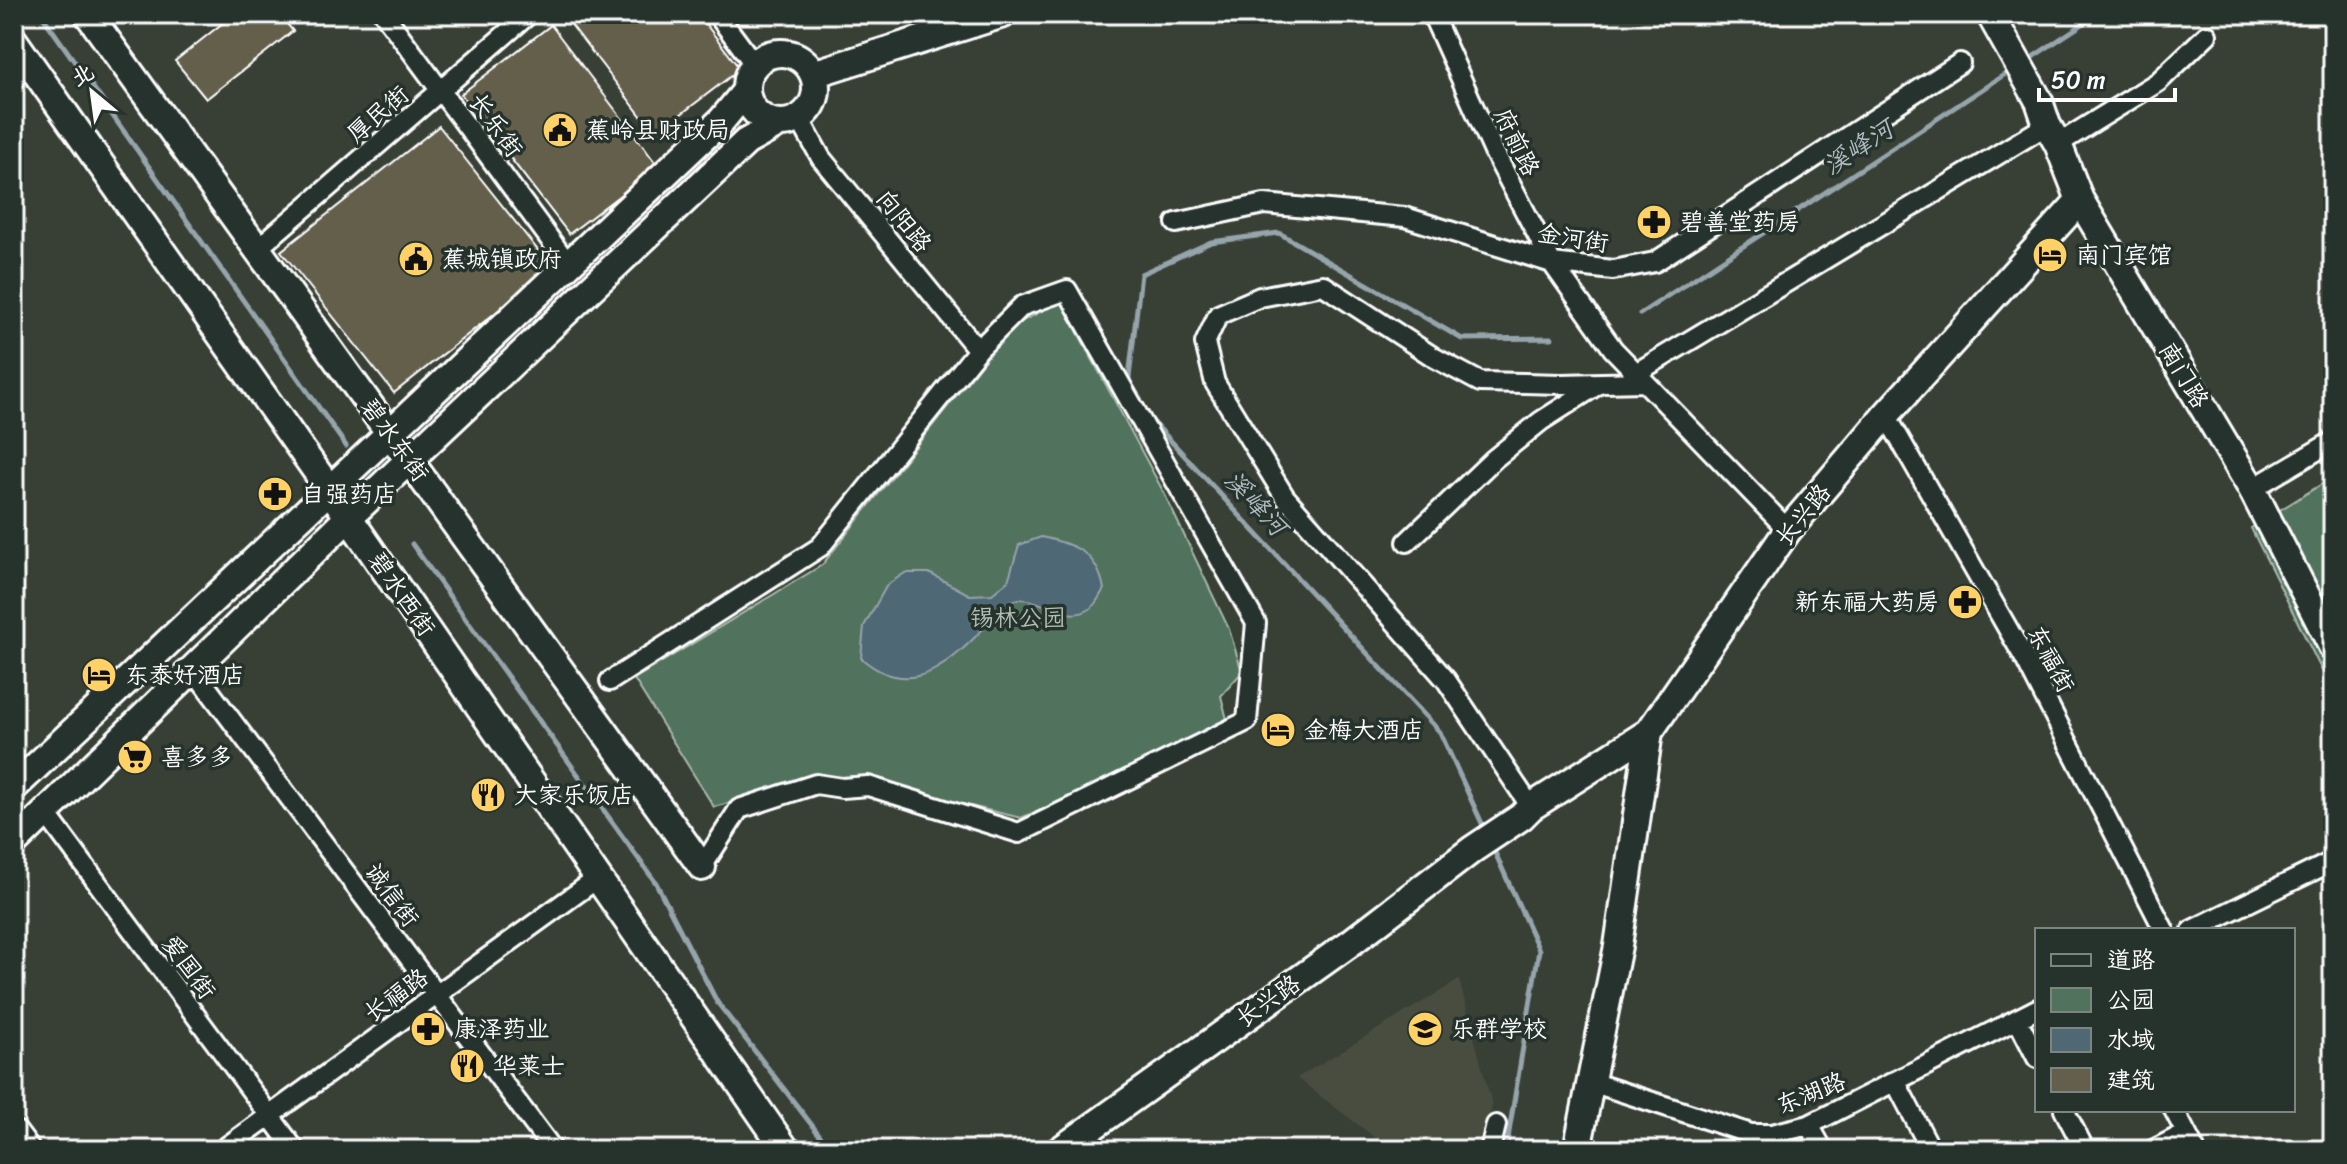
<svg xmlns="http://www.w3.org/2000/svg" width="2347" height="1164" font-family="Sriracha,'LXGW WenKai TC',sans-serif">
	<style>
		.built { fill: #494d41 }
		.green { fill: #51725d; stroke: #a8b8ae; stroke-width: 2 }
		.water { fill: #506874; stroke: #96a4ac; stroke-width: 2 }
		.lines { fill: none; stroke-linecap: round; stroke-linejoin: round }
		.stream { stroke: #96a4ac; stroke-width: 5 }
		.building { fill: #635f4c; stroke: #fff; stroke-width: 2 }
		.street-casing { stroke: #fff; stroke-width: 24 }
		.secondary-casing { stroke: #fff; stroke-width: 32 }
		.street { stroke: #26332d; stroke-width: 18 }
		.secondary { stroke: #26332d; stroke-width: 26 }
		.labels { text-anchor: middle; dominant-baseline: central; stroke-width: 7; stroke-linejoin: round; paint-order: stroke }
		.street-label { font-size: 24px; fill: #fff; stroke: #26332d }
		.poi-label { font-size: 24px; fill: #fff; stroke: #26332d; text-anchor: start }
		.park-label { font-size: 24px; fill: #b1c0b6; stroke: #26332d }
		.water-label { font-size: 26px; font-style: italic; fill: #b0bbc0; stroke: #26332d }
	</style>
	<rect width="100%" height="100%" fill="#384036"/>
	<filter id="ink" filterUnits="userSpaceOnUse"><feTurbulence type="fractalNoise" baseFrequency=".0125" numOctaves="2"/><feDisplacementMap in="SourceGraphic" scale="16" xChannelSelector="R" yChannelSelector="G"/><feConvolveMatrix kernelMatrix="1 2 1 2 8 2 1 2 1" color-interpolation-filters="sRGB"/></filter>
	<g filter="url(#ink)">
		<path class="built" d="M 1459,980 L 1492,1105 L 1483,1150 L 1382,1150 L 1386,1146 L 1297,1078 Z"/>
		<path class="green" d="M 1061,301 L 1164,493 L 1229,629 L 1242,672 L 1221,696 L 1229,727 L 1021,818 L 854,778 L 805,782 L 714,807 L 634,679 L 822,565 L 1011,327 Z
			M 2333,477 L 2333,693 L 2251,528 Z"/>
		<path class="water" d="M 1041,537 C 1075,544 1097,552 1104,589 C 1100,595 1096,605 1090,609 C 1061,627 1034,587 1007,603 C 1001,607 995,616 990,622 C 952,661 913,703 861,658 L 864,626 L 887,585 L 905,573 L 929,573 L 970,595 L 992,594 L 1008,581 L 1019,545 Z"/>
		<g class="lines">
			<path class="stream" d="M 41,14 L 346,446
				M 2025,62 L 2098,14
				M 1640,314 L 2013,69
				M 1128,386 L 1141,274 L 1211,242 L 1279,233 L 1462,339 L 1552,338
				M 1145,413 L 1440,732 L 1485,830
				M 412,544 L 656,883 L 717,1002 L 831,1150
				M 1492,846 L 1539,950 L 1506,1150"/>
		</g>
		<path class="building" d="M 234,14 L 279,14 L 293,31 L 206,99 L 175,61 Z
			M 563,14 L 698,14 L 740,69 L 655,134 Z
			M 551,25 L 658,166 L 569,234 L 461,94 Z
			M 439,126 L 552,268 L 394,393 L 281,251 Z"/>
		<g class="lines">
			<defs>
				<path id="street" d="M 384,14 L 569,265
					M 717,14 L 754,64
					M 1432,14 L 1494,152 L 1552,263 L 1613,349 L 1788,530
					M 799,118 L 821,158 L 978,350
					M 2058,144 L 2158,82 L 2207,35
					M 1176,223 L 1264,204 L 1405,217 L 1552,263 L 1613,270 L 1655,262 L 1960,63
					M 257,249 L 529,14
					M 1636,373 L 2047,125
					M 1886,415 L 2024,657 L 2164,930
					M 2252,489 L 2333,441
					M 1407,542 L 1494,459 L 1541,421 L 1599,384
					M 193,669 L 553,1150
					M 610,681 L 820,547 L 978,350 L 1022,306 L 1067,290 L 1256,623 L 1247,721 L 1019,833 L 868,786 L 842,788 L 816,784 L 739,809 L 702,867
					M 1531,807 L 1446,680 L 1285,497 L 1215,383 L 1205,343 L 1218,315 L 1260,297 L 1323,285 L 1435,358 L 1480,382 L 1561,384 L 1644,382
					M 45,812 L 295,1150
					M 2192,930 L 2333,861
					M 2017,1019 L 2037,1058
					M 1895,1081 L 1931,1150
					M 1591,1082 L 1751,1134 L 1772,1134 L 1809,1125 L 2037,1009
					M 2064,1110 L 2085,1150
					M 2174,1110 L 2195,1150
					M 1809,1125 L 1823,1150
					M 222,1150 L 598,878
					M 1490,1150 L 1496,1125
					M 2153,1150 L 2186,1133"/>
				<path id="secondary" d="M 88,14 L 702,867
					M 1990,14 L 2039,101 L 2047,125 L 2058,144 L 2080,200 L 2252,489 L 2333,648
					M 14,41 L 329,489 L 786,1150
					M746 88a35 35 0 1 1 70 0a35 35 0 1 1-70 0Z
					M 813,74 L 1003,14
					M 14,787 L 722,120 L 745,92
					M 14,843 L 349,517 L 746,142 L 780,123
					M 14,1134 L 26,1150
					M 1060,1150 L 1353,941 L 1473,849 L 1521,817 L 1531,807 L 1649,732 L 1788,530 L 1886,415 L 2080,200
					M 1577,1150 L 1618,946 L 1649,732"/>
			</defs>
			<use href="#street" class="street-casing"/>
			<use href="#secondary" class="secondary-casing"/>
			<use href="#street" class="street"/>
			<use href="#secondary" class="secondary"/>
		</g>
	</g>
	<defs>
		<symbol id="civic-disc" viewBox="-11 -11 22 22"><circle r="9.5" fill="#ffd166" stroke="#26332d"/><path d="M-.6-6.5H3V-4.5H.6V-3L4-1V1h2V6H-6V1h2V-1L-.6-3ZM-1.2 2.5V6h2.4V2.5Z" fill="#111"/></symbol>
		<symbol id="pharmacy-disc" viewBox="-11 -11 22 22"><circle r="9.5" fill="#ffd166" stroke="#26332d"/><path d="M-2-6h4v4h4v4h-4v4h-4v-4h-4v-4h4Z" fill="#111"/></symbol>
		<symbol id="hotel-disc" viewBox="-11 -11 22 22"><circle r="9.5" fill="#ffd166" stroke="#26332d"/><path d="M-6-4.5h1.5V1H6V5H4.5V3h-9V5H-6ZM-4 0a1.8 1.8 0 1 1 3.6 0ZM.5 0V-2.5h3Q6-2.5 6 0Z" fill="#111"/></symbol>
		<symbol id="supermarket-disc" viewBox="-11 -11 22 22"><circle r="9.5" fill="#ffd166" stroke="#26332d"/><path d="M-6-5.5h2.5l.6 2H6L4.5 2H-2.5L-4.4-4H-6ZM-1.5 3.2a1.3 1.3 0 1 0 .1 0ZM3 3.2a1.3 1.3 0 1 0 .1 0Z" fill="#111"/></symbol>
		<symbol id="restaurant-disc" viewBox="-11 -11 22 22"><circle r="9.5" fill="#ffd166" stroke="#26332d"/><path d="M-5-6h1v4h1v-4h1v4h1v-4h1v5L-1.5 .5V6h-2V.5L-5-1ZM5-6V6H3V1.5H1.5Q1.5-4 5-6Z" fill="#111"/></symbol>
		<symbol id="school-disc" viewBox="-11 -11 22 22"><circle r="9.5" fill="#ffd166" stroke="#26332d"/><path d="M0-5L7-2L0 1L-7-2ZM-4 1L0 2.5L4 1V4Q0 6-4 4Z" fill="#111"/></symbol>
	</defs>
	<g fill-rule="evenodd">
		<use href="#civic-disc" x="540" y="110" width="40" height="40"/>
		<use href="#pharmacy-disc" x="1634" y="202" width="40" height="40"/>
		<use href="#hotel-disc" x="2030" y="235" width="40" height="40"/>
		<use href="#civic-disc" x="396" y="239" width="40" height="40"/>
		<use href="#pharmacy-disc" x="255" y="474" width="40" height="40"/>
		<use href="#pharmacy-disc" x="1945" y="582" width="40" height="40"/>
		<use href="#hotel-disc" x="79" y="655" width="40" height="40"/>
		<use href="#hotel-disc" x="1258" y="710" width="40" height="40"/>
		<use href="#supermarket-disc" x="115" y="737" width="40" height="40"/>
		<use href="#restaurant-disc" x="468" y="775" width="40" height="40"/>
		<use href="#pharmacy-disc" x="408" y="1009" width="40" height="40"/>
		<use href="#school-disc" x="1405" y="1009" width="40" height="40"/>
		<use href="#restaurant-disc" x="447" y="1046" width="40" height="40"/>
	</g>
	<g class="labels">
		<g class="street-label">
			<text transform="translate(378 114) rotate(-41)">厚民街</text>
			<text transform="translate(496 125) rotate(54)">长乐街</text>
			<text transform="translate(1517 142) rotate(64)">府前路</text>
			<text transform="translate(904 221) rotate(51)">向阳路</text>
			<text transform="translate(1573 238) rotate(9)">金河街</text>
			<text transform="translate(2184 375) rotate(59)">南门路</text>
			<text transform="translate(395 440) rotate(54)">碧水东街</text>
			<text transform="translate(1803 515) rotate(-51)">长兴路</text>
			<text transform="translate(402 594) rotate(55)">碧水西街</text>
			<text transform="translate(2051 659) rotate(62)">东福街</text>
			<text transform="translate(392 895) rotate(53)">诚信街</text>
			<text transform="translate(189 967) rotate(54)">爱国街</text>
			<text transform="translate(396 995) rotate(-36)">长福路</text>
			<text transform="translate(1268 1001) rotate(-35)">长兴路</text>
			<text transform="translate(1811 1093) rotate(-22)">东湖路</text>
		</g>
		<g class="poi-label">
			<text x="586" y="130">蕉岭县财政局</text>
			<text x="1680" y="222">碧善堂药房</text>
			<text x="2076" y="255">南门宾馆</text>
			<text x="442" y="259">蕉城镇政府</text>
			<text x="301" y="494">自强药店</text>
			<text x="1939" y="602" text-anchor="end">新东福大药房</text>
			<text x="125" y="675">东泰好酒店</text>
			<text x="1304" y="730">金梅大酒店</text>
			<text x="161" y="757">喜多多</text>
			<text x="514" y="795">大家乐饭店</text>
			<text x="454" y="1029">康泽药业</text>
			<text x="1451" y="1029">乐群学校</text>
			<text x="493" y="1066">华莱士</text>
		</g>
		<g class="park-label">
			<text x="1018" y="618">锡林公园</text>
		</g>
		<g class="water-label">
			<text transform="translate(1858 147) rotate(-33)">溪峰河</text>
			<text transform="translate(1256 503) rotate(47)">溪峰河</text>
		</g>
	</g>
	<rect width="2347" height="1164" fill="none" stroke="#26332d" stroke-width="48"/>
	<rect x="24" y="24" width="2299" height="1116" fill="none" stroke="#fff" stroke-width="3" filter="url(#ink)"/>
	<rect x="2035" y="928" width="260" height="184" fill="#26332d" stroke="#7d8581" stroke-width="2"/>
	<rect x="2051" y="954" width="40" height="12" fill="#26332d" stroke="#7d8581" stroke-width="2"/>
	<text x="2107" y="968" font-size="24" fill="#ffffff">道路</text>
	<rect x="2051" y="988" width="40" height="24" fill="#51725d" stroke="#7d8581" stroke-width="2"/>
	<text x="2107" y="1008" font-size="24" fill="#ffffff">公园</text>
	<rect x="2051" y="1028" width="40" height="24" fill="#506874" stroke="#7d8581" stroke-width="2"/>
	<text x="2107" y="1048" font-size="24" fill="#ffffff">水域</text>
	<rect x="2051" y="1068" width="40" height="24" fill="#635f4c" stroke="#7d8581" stroke-width="2"/>
	<text x="2107" y="1088" font-size="24" fill="#ffffff">建筑</text>
	<g transform="translate(92 92) rotate(331)" stroke="#26332d" stroke-width="6" paint-order="stroke">
	<path d="M0-6L14 30L0 20L-14 30Z" fill="#ffffff"/>
	<text y="-12" font-size="22" font-weight="bold" text-anchor="middle" fill="#ffffff">北</text>
	</g>
	<path d="M2039 88v12h136v-12" fill="none" stroke="#ffffff" stroke-width="4"/>
	<text x="2051" y="88" font-size="24" fill="#ffffff" stroke="#26332d" stroke-width="6" paint-order="stroke">50 m</text>
</svg>
